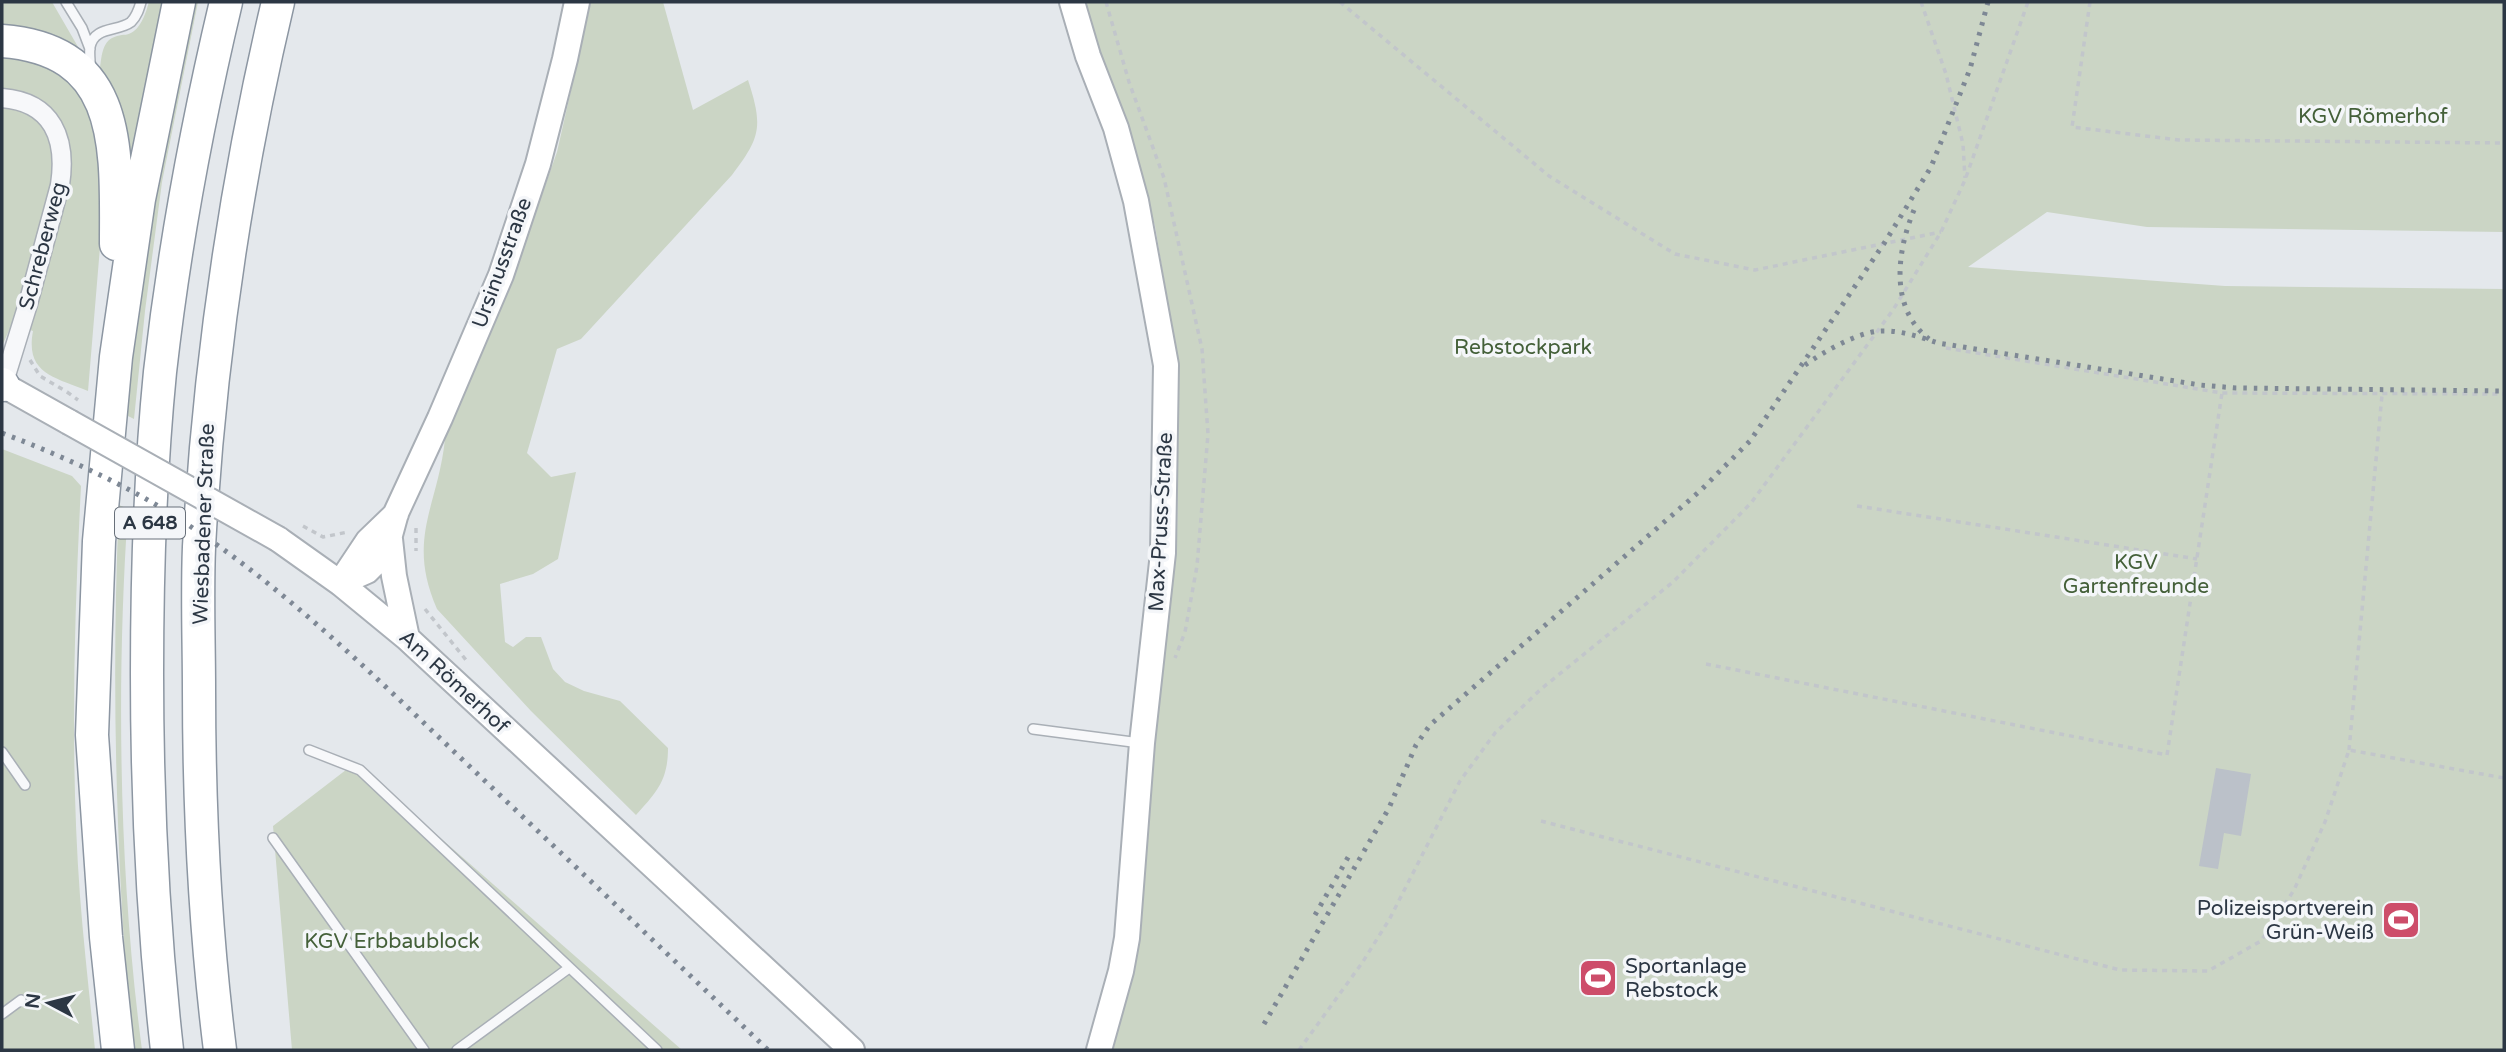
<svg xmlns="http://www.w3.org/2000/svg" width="2506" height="1052" font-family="'Varela Round',sans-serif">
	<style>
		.green { fill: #cbd5c5 }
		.building { fill: #bbc1c9 }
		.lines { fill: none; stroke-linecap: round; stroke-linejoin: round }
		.service-casing { stroke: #a9afb6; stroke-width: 12 }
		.minor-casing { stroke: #a9afb6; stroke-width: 21 }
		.secondary-casing { stroke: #a9afb6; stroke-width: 28 }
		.motorway-casing { stroke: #8c96a2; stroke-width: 35 }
		.path { stroke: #c2c6cb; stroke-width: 3.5; stroke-dasharray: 5 5; stroke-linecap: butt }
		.service { stroke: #f7f8fa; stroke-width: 9 }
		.minor { stroke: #f7f8fa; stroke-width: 18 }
		.secondary { stroke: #fff; stroke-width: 24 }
		.motorway { stroke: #fff; stroke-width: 32 }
		.rail { stroke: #7e8895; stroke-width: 5; stroke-dasharray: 3.5 7; stroke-linecap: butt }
		.secondary-bridge-casing { stroke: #a9afb6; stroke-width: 28; stroke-linecap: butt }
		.path-bridge { stroke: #c2c6cb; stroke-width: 3.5; stroke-dasharray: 5 5; stroke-linecap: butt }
		.secondary-bridge { stroke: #fff; stroke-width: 24 }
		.labels { text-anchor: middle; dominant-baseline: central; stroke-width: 7; stroke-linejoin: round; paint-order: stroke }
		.shield { fill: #f4f6f9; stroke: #68707a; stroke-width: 2 }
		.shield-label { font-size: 19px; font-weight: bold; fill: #2c3744 }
		.park-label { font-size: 21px; fill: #446039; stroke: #f4f6f9 }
		.street-label { font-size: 21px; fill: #2c3744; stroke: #f4f6f9 }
		.poi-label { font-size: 21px; fill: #2c3744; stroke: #f4f6f9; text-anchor: end }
	</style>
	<rect width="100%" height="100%" fill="#e4e8ec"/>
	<path class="green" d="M 2,2 L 52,2 L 81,52 L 2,32 Z
		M 149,2 L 163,2 L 143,94 L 128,187 L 100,68 C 102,55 102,40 117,36 C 124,34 128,36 134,31 C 142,25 146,12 149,2 Z
		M 191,2 L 198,2 L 162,182 L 145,311 L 134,419 L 126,415 L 141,271 Z
		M 591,2 L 663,2 L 693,110 L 748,80 C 763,126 761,137 732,175 L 581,339 L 557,349 L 527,453 L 551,477 L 576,472 L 558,559 L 533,574 L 500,584 L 505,642 L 513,647 L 526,637 L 541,637 L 553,669 L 565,682 L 584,691 L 620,701 L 668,748 C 668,780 657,792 636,815 L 531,711 L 437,609 C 406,538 438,507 445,439 L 517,265 L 557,152 Z
		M 1083,2 L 2504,2 L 2504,232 L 2147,227 L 2047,212 L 1968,267 L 2225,286 L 2504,289 L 2504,1050 L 1108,1050 L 1144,799 L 1177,537 L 1179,369 L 1155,226 Z
		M 2,52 L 45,59 L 92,105 L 104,199 L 88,391 C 55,377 25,374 33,331 L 12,324 L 2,346 Z
		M 2,449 L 72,476 L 81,486 C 74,623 70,760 80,896 C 84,948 90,999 95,1050 L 2,1050 Z
		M 119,505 L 128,509 C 116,684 119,877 142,1050 L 133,1050 L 130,1025 C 116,850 111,681 119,505 Z
		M 355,763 L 682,1050 L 292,1050 L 273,826 Z"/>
	<path class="building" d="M 2216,768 L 2251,774 L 2241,836 L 2224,833 L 2218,869 L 2199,866 Z"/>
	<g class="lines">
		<defs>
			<path id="service" d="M 66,2 L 82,28 L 90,49
				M 91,70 C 90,62 89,54 90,47 C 94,26 118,32 131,22 C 137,16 139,9 141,2
				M 1033,729 L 1140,743
				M 309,750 L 360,770 L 657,1050
				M 2,752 L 25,785
				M 273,838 L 424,1050
				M 2,1014 L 21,1000
				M 457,1050 L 569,968"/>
			<path id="minor" d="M 2,98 C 53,102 67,139 60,185 L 28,304 L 3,385"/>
			<path id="secondary" d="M 1072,2 L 1088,56 L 1116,128 L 1136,201 L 1166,365 L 1163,553 L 1142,743 L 1127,938 L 1121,971 L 1099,1050
				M 3,385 L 69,422
				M 278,539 L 340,583 L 407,638 L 852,1050
				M 390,539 L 394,576 L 407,638
				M 340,583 L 367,571 L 381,557 L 387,546 L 396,513 L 440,418 L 501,275 L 538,164 L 565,59 L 577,2
				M 340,583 L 368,541 L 396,514"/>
			<path id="motorway" d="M 2,41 C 124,50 116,150 116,244
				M 2,384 L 3,385
				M 118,1050 L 106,937 L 92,735 L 99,541 L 116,357 L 139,199 L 179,2
				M 167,1050 C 153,925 147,800 147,674 C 147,574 150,473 160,372 C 174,248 197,124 226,2
				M 220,1050 C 205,930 199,811 199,690 C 199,643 197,595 199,547 C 209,364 236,180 278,2"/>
		</defs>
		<use href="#service" class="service-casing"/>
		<use href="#minor" class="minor-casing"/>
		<use href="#secondary" class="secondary-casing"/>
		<use href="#motorway" class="motorway-casing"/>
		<path class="path" d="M 1106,2 L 1129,82 L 1164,178 L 1202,349 L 1208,434 L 1197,566 L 1185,632 L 1175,658
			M 1340,2 L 1549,176 L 1675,254 L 1755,270 L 1941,232
			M 1921,2 L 1946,74 L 1963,144 L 1965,178
			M 2090,2 L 2072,127 L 2179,140 L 2504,143
			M 1946,348 L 2222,393 L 2504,394
			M 30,360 L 40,376 L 67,392
			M 1857,506 L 2197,559
			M 303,526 L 323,537 L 348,532
			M 416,528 L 416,551
			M 425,609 L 466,660
			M 1706,664 L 2167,755 L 2222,393
			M 2349,750 L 2382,395
			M 1541,821 L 2120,970 L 2208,971 L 2261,941 L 2294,890 L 2325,822 L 2349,750 L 2504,778
			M 1299,1050 L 1362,963 L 1389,920 L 1460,781 L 1495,733 L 1541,689 L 1673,582 L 1751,503 L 1893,310 L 1941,232 L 1965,180 L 2028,2"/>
		<use href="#service" class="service"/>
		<use href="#minor" class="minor"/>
		<use href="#secondary" class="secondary"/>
		<use href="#motorway" class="motorway"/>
		<path class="rail" d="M 1914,210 C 1897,251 1889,308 1929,339
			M 1805,365 C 1823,352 1858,332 1880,331 C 1900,330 1920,337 1938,343 L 2200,385 L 2236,388 L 2504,391
			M 2,433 C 57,454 109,477 160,507 C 281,581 381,683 484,780 C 579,870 674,960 768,1050
			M 1315,915 L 1350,854
			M 1264,1024 L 1389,808 L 1416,745 L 1430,725 L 1700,491 L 1750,441 L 1885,242 L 1931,167 L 1970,69 L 1988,2"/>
		<defs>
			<path id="secondary-bridge" d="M 69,422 L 278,539"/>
		</defs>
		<use href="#secondary-bridge" class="secondary-bridge-casing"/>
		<path class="path-bridge" d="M 67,392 L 78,400"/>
		<use href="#secondary-bridge" class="secondary-bridge"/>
	</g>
	<defs>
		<symbol id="stadium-square" viewBox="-11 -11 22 22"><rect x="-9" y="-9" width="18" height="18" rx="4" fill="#cd4d6a" stroke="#f4f6f9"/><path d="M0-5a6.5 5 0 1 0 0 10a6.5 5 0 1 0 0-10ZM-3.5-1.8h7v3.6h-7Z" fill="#fff"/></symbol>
	</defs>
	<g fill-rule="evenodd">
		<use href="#stadium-square" x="2379" y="898" width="44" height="44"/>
		<use href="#stadium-square" x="1576" y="956" width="44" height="44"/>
	</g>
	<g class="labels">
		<rect class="shield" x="115" y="507.5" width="70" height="31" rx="5"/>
		<g class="shield-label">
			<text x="150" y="523">A 648</text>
		</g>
		<g class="park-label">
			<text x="2373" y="116">KGV Römerhof</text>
			<text x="1523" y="347">Rebstockpark</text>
			<text x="2136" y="562">KGV<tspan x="2136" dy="24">Gartenfreunde</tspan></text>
			<text x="392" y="941">KGV Erbbaublock</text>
		</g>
		<g class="street-label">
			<text transform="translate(43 246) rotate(-75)">Schreberweg</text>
			<text transform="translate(502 263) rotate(-70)">Ursinusstraße</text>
			<text transform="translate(1161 522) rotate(-87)">Max-Pruss-Straße</text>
			<text transform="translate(204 524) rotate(-88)">Wiesbadener Straße</text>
			<text transform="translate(454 682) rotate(43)">Am Römerhof</text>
		</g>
		<g class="poi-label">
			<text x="2374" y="908">Polizeisportverein<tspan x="2374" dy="24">Grün-Weiß</tspan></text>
			<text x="1625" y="966" text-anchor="start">Sportanlage<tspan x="1625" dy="24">Rebstock</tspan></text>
		</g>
	</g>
	<rect width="2506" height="1052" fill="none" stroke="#2c3744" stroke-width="7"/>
	<g transform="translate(49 1003) rotate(277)" stroke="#f4f6f9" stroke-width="5" paint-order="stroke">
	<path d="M0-5L12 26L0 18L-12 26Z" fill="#2c3744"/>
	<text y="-10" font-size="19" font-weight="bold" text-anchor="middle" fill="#2c3744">N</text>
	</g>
</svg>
